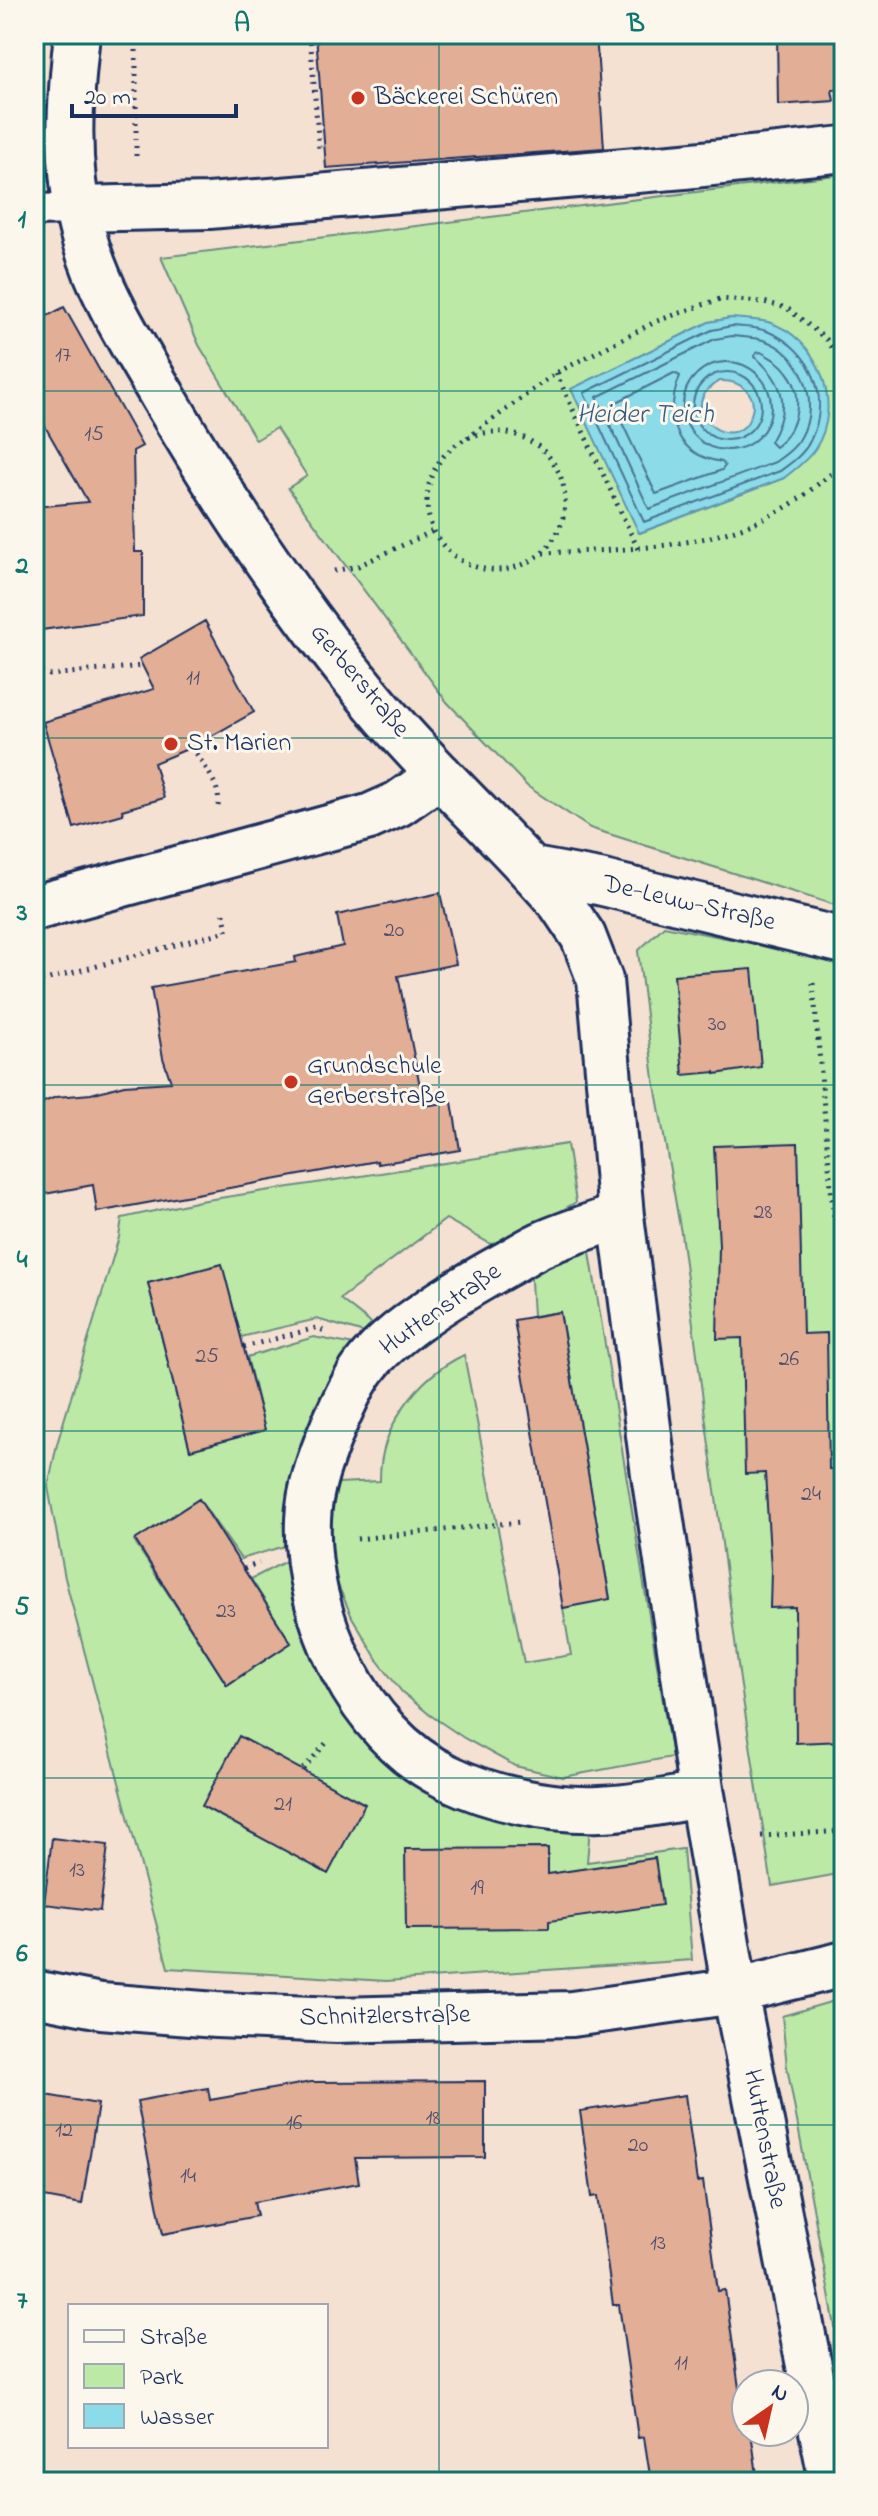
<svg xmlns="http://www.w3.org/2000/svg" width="878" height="2516" font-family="'Indie Flower',sans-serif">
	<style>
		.green { fill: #bce9a6; stroke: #6c8c82; stroke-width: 2; fill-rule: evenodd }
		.water { fill: #8cdbe8; stroke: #5f96b1; stroke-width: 2; fill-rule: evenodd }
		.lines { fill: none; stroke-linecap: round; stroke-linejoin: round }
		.shore { stroke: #487495; stroke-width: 2 }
		.stream { stroke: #5f96b1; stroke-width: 16 }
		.building { fill: #e2ae95; stroke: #1b2f5e; stroke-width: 2 }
		.service-casing { stroke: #1b2f5e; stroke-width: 36 }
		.minor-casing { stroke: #1b2f5e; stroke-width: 50 }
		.path { stroke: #1b2f5e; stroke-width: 5; stroke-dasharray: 2 6; stroke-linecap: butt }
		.service { stroke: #fbf7ec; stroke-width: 30 }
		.minor { stroke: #fbf7ec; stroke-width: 44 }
		.grid { fill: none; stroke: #0f766e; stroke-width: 2; stroke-opacity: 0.55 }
		.poi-dot { fill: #c8321e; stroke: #fbf7ec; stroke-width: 3 }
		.labels { text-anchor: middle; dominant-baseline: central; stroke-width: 6; stroke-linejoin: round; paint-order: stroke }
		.number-label { font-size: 22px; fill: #4d4f6c }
		.poi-label { font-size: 26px; fill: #1b2f5e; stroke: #fbf7ec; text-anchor: start }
		.street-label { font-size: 26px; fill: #1b2f5e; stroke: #fbf7ec }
		.water-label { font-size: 28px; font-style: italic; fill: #375a80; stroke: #fbf7ec }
		.neatline { fill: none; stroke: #0f766e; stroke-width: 3 }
		.grid-label { font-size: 26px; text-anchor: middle; font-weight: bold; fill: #0f766e }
	</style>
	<rect width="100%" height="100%" fill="#f4e1d2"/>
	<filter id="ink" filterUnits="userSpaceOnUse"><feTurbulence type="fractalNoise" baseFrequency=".0125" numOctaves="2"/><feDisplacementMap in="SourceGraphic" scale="16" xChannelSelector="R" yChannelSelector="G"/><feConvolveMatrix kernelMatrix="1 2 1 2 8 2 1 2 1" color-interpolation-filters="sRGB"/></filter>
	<g filter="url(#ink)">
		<path class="green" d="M 844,174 L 844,908 L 590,828 L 527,786 L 447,702 L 288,488 L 307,476 L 276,428 L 256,440 L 199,345 L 161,257 ZM 731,318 L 784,478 L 640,533 L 572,389 L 709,322 Z
			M 664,926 L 844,961 L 844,1873 L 772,1886 L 740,1680 L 681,1233 L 654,1079 L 638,951 Z
			M 567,1144 L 576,1202 L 498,1248 L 446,1219 L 340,1299 L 377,1328 L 371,1335 L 317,1319 L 241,1337 L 222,1265 L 148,1283 L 190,1450 L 265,1430 L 247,1357 L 314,1337 L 359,1346 L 295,1543 L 241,1559 L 199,1499 L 134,1541 L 227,1685 L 291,1643 L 251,1579 L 298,1555 L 340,1696 L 590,1827 L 587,1862 L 683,1849 L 692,1960 L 386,1981 L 168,1968 L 65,1578 L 48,1487 L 57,1444 L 119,1237 L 122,1218 L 200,1201 Z
			M 589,1246 L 672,1757 L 563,1777 L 515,1766 L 464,1738 L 430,1715 L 402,1692 L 378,1661 L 352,1617 L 330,1567 L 327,1537 L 338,1483 L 380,1481 C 379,1428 417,1377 464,1355 L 524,1663 L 571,1655 L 563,1608 L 610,1598 L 560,1312 L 533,1316 L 530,1263 Z
			M 844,1998 L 844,2375 L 787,2067 L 782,2016 Z"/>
		<path class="water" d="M 731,318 C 743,319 756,319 768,322 C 818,337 845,404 815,449 C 807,461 795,469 784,478 L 639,533 L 571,389 L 709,322 ZM 720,381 C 739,380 759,393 751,415 C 735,460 669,407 720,381 Z"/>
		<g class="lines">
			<path class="shore" d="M 732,326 C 744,327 758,327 769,332 C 812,350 832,398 810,441 C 804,454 791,463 780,471 L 644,522 L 584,393 L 712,330 Z
				M 732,336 C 742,337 754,337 763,340 C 802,352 821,401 801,437 C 795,448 785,455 775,462 L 649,509 L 597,397 L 715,339 Z
				M 761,352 C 771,358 780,362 787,372 C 805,394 798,431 775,447 L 770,442 C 790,408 786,383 755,357 L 756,353 Z
				M683 406a44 44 0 1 1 88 0a44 44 0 1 1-88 0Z
				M693 406a34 34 0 1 1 68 0a34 34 0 1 1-68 0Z
				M 674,373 L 680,376 C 664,416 674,455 722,462 L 725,466 L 722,470 L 656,494 L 613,404 Z"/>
			<path class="stream" d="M 34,812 L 36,814"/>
		</g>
		<path class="building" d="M 316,34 L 596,34 L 604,148 L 326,168 Z
			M 777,34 L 844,34 L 844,89 L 832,90 L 834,101 L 778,105 Z
			M 64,307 L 142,446 L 133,451 L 135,552 L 143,552 L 143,616 L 34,631 L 34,507 L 88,502 L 34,407 L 34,323 Z
			M 205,621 L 254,712 L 192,747 L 154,763 L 164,798 L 122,810 L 123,814 L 74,828 L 43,722 L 154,689 L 139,659 Z
			M 440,893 L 456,964 L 398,976 L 424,1106 L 452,1102 L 460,1150 L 378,1164 L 377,1161 L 97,1212 L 93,1185 L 34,1196 L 34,1106 L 56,1097 L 91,1094 L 124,1085 L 171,1082 L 163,1058 L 151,988 L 296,962 L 295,957 L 343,946 L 337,915 Z
			M 752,969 L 761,1067 L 715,1074 L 715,1072 L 683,1075 L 674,975 Z
			M 798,1143 L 803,1334 L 827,1333 L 829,1469 L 844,1469 L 844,1741 L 796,1743 L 795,1607 L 770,1608 L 771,1570 L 765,1473 L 745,1474 L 742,1338 L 717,1339 L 719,1246 L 714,1146 Z
			M 222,1264 L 265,1430 L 190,1450 L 148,1283 Z
			M 560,1312 L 610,1599 L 563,1608 L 514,1320 Z
			M 199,1499 L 291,1643 L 227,1685 L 135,1540 Z
			M 239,1736 L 365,1804 L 328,1874 L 202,1806 Z
			M 52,1838 L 108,1845 L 100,1911 L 44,1904 Z
			M 548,1848 L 548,1874 L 655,1858 L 662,1905 L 549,1921 L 549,1928 L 406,1929 L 405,1849 Z
			M 485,2081 L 485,2157 L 355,2158 L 359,2183 L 254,2202 L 257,2216 L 163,2234 L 137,2101 L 208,2088 L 210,2100 L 311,2082 Z
			M 34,2093 L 98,2104 L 82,2204 L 39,2196 L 45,2161 L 34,2159 Z
			M 685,2095 L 697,2182 L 703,2181 L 718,2291 L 725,2290 L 744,2423 L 746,2423 L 746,2432 L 751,2432 L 758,2482 L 651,2482 L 644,2437 L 638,2438 L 619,2305 L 613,2305 L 598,2196 L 592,2197 L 580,2111 Z"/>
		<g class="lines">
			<defs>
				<path id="service" d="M 34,210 L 77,209"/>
				<path id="minor" d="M 77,34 C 70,98 65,163 81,226 C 96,289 133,345 165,400 C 229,509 300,616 382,712 C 438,778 503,836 560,902 L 583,936 L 600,980 L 621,1216 L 654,1474 L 702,1795 L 735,1991 L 832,2482
					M 77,209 L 209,206 L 684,166 L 844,149
					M 533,870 L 599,882 L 844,941
					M 34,908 L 369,817 L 398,804 L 440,775
					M 621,1216 C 596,1224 571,1232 547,1242 C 534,1247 522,1255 510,1262 C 468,1285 403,1323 371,1359 C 355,1377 343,1404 333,1427 C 321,1456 309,1488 308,1520 C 304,1615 358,1735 447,1777 C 493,1799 550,1811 600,1809 C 634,1808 668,1800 702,1795
					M 34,1993 L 101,2006 L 216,2015 L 337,2020 L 572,2014 L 735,1991 L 844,1964"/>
			</defs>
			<use href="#service" class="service-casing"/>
			<use href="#minor" class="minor-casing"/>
			<path class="path" d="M 136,34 L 136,157
				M 310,34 L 319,149
				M 642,34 L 642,38 L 680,40
				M 556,373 L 638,549
				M427 501a69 69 0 1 1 138 0a69 69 0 1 1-138 0Z
				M 467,438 L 556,373 L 657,321 L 720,299 L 764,302 L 787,308 L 826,339 L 841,360 L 844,371
				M 543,553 C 635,549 737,550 812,489 C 825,478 839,471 844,454
				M 334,571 L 358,566 L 433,531
				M 34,668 L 50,675 L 142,666
				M 192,747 C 202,764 222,785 218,806
				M 34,983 L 227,931 L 223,909
				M 813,983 L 833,1211 L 844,1272
				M 244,1347 L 316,1328 L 328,1332
				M 357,1539 L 520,1522
				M 244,1569 L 259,1563
				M 303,1769 L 329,1740
				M 761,1836 L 844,1831"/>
			<use href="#service" class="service"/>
			<use href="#minor" class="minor"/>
		</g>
	</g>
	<path class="grid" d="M 439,34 L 439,2482M 34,391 L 844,391M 34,738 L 844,738M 34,1085 L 844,1085M 34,1431 L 844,1431M 34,1778 L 844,1778M 34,2125 L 844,2125"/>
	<g class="poi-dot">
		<circle cx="358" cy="98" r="8"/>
		<circle cx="171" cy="744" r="8"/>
		<circle cx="291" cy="1082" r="8"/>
	</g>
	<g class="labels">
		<g class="number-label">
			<text x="63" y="356">17</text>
			<text x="94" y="435">15</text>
			<text x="193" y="679">11</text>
			<text x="394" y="931">20</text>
			<text x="717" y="1025">30</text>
			<text x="763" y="1213">28</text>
			<text x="207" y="1357">25</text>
			<text x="789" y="1360">26</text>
			<text x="811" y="1495">24</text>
			<text x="226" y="1612">23</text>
			<text x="283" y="1805">21</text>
			<text x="77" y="1871">13</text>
			<text x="477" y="1889">19</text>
			<text x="433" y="2119">18</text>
			<text x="294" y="2124">16</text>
			<text x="64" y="2131">12</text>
			<text x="638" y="2146">20</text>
			<text x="188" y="2177">14</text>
			<text x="658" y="2244">13</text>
			<text x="681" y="2364">11</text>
		</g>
		<g class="poi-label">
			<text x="374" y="98">Bäckerei Schüren</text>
			<text x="187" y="744">St. Marien</text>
			<text x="307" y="1067">Grundschule<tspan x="307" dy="30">Gerberstraße</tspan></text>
		</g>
		<g class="street-label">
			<text transform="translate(359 681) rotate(50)">Gerberstraße</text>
			<text transform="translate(689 904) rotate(13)">De-Leuw-Straße</text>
			<text transform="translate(441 1310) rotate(-35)">Huttenstraße</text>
			<text transform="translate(385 2017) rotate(-1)">Schnitzlerstraße</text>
			<text transform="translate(764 2139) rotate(79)">Huttenstraße</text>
		</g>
		<g class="water-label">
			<text x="645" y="415">Heider Teich</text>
		</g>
	</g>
	<rect width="878" height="2516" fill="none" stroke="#fbf7ec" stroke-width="88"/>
	<rect x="68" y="2304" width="260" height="144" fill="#fbf7ec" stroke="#a1a7b3" stroke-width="2"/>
	<rect x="84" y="2330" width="40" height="12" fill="#fbf7ec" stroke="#a1a7b3" stroke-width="2"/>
	<text x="140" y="2344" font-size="24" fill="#1b2f5e">Straße</text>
	<rect x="84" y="2364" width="40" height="24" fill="#bce9a6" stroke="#a1a7b3" stroke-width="2"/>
	<text x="140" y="2384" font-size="24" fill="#1b2f5e">Park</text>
	<rect x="84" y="2404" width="40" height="24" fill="#8cdbe8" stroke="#a1a7b3" stroke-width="2"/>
	<text x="140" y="2424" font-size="24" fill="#1b2f5e">Wasser</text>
	<g transform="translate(770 2408) rotate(34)"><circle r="38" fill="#fbf7ec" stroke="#a1a7b3" stroke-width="2"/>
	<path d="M0-6L14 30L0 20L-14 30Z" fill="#c8321e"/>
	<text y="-12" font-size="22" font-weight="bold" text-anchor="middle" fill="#1b2f5e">N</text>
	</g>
	<path d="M72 104v12h164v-12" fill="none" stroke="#1b2f5e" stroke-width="4"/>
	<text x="84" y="104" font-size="24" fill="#1b2f5e" stroke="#fbf7ec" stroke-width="6" paint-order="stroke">20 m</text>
	<rect x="44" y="44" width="790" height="2428" class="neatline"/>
	<g class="grid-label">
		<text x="242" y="31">A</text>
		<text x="636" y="31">B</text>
		<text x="22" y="227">1</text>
		<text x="22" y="573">2</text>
		<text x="22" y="920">3</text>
		<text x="22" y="1267">4</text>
		<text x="22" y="1614">5</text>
		<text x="22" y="1961">6</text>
		<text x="22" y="2308">7</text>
	</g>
</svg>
